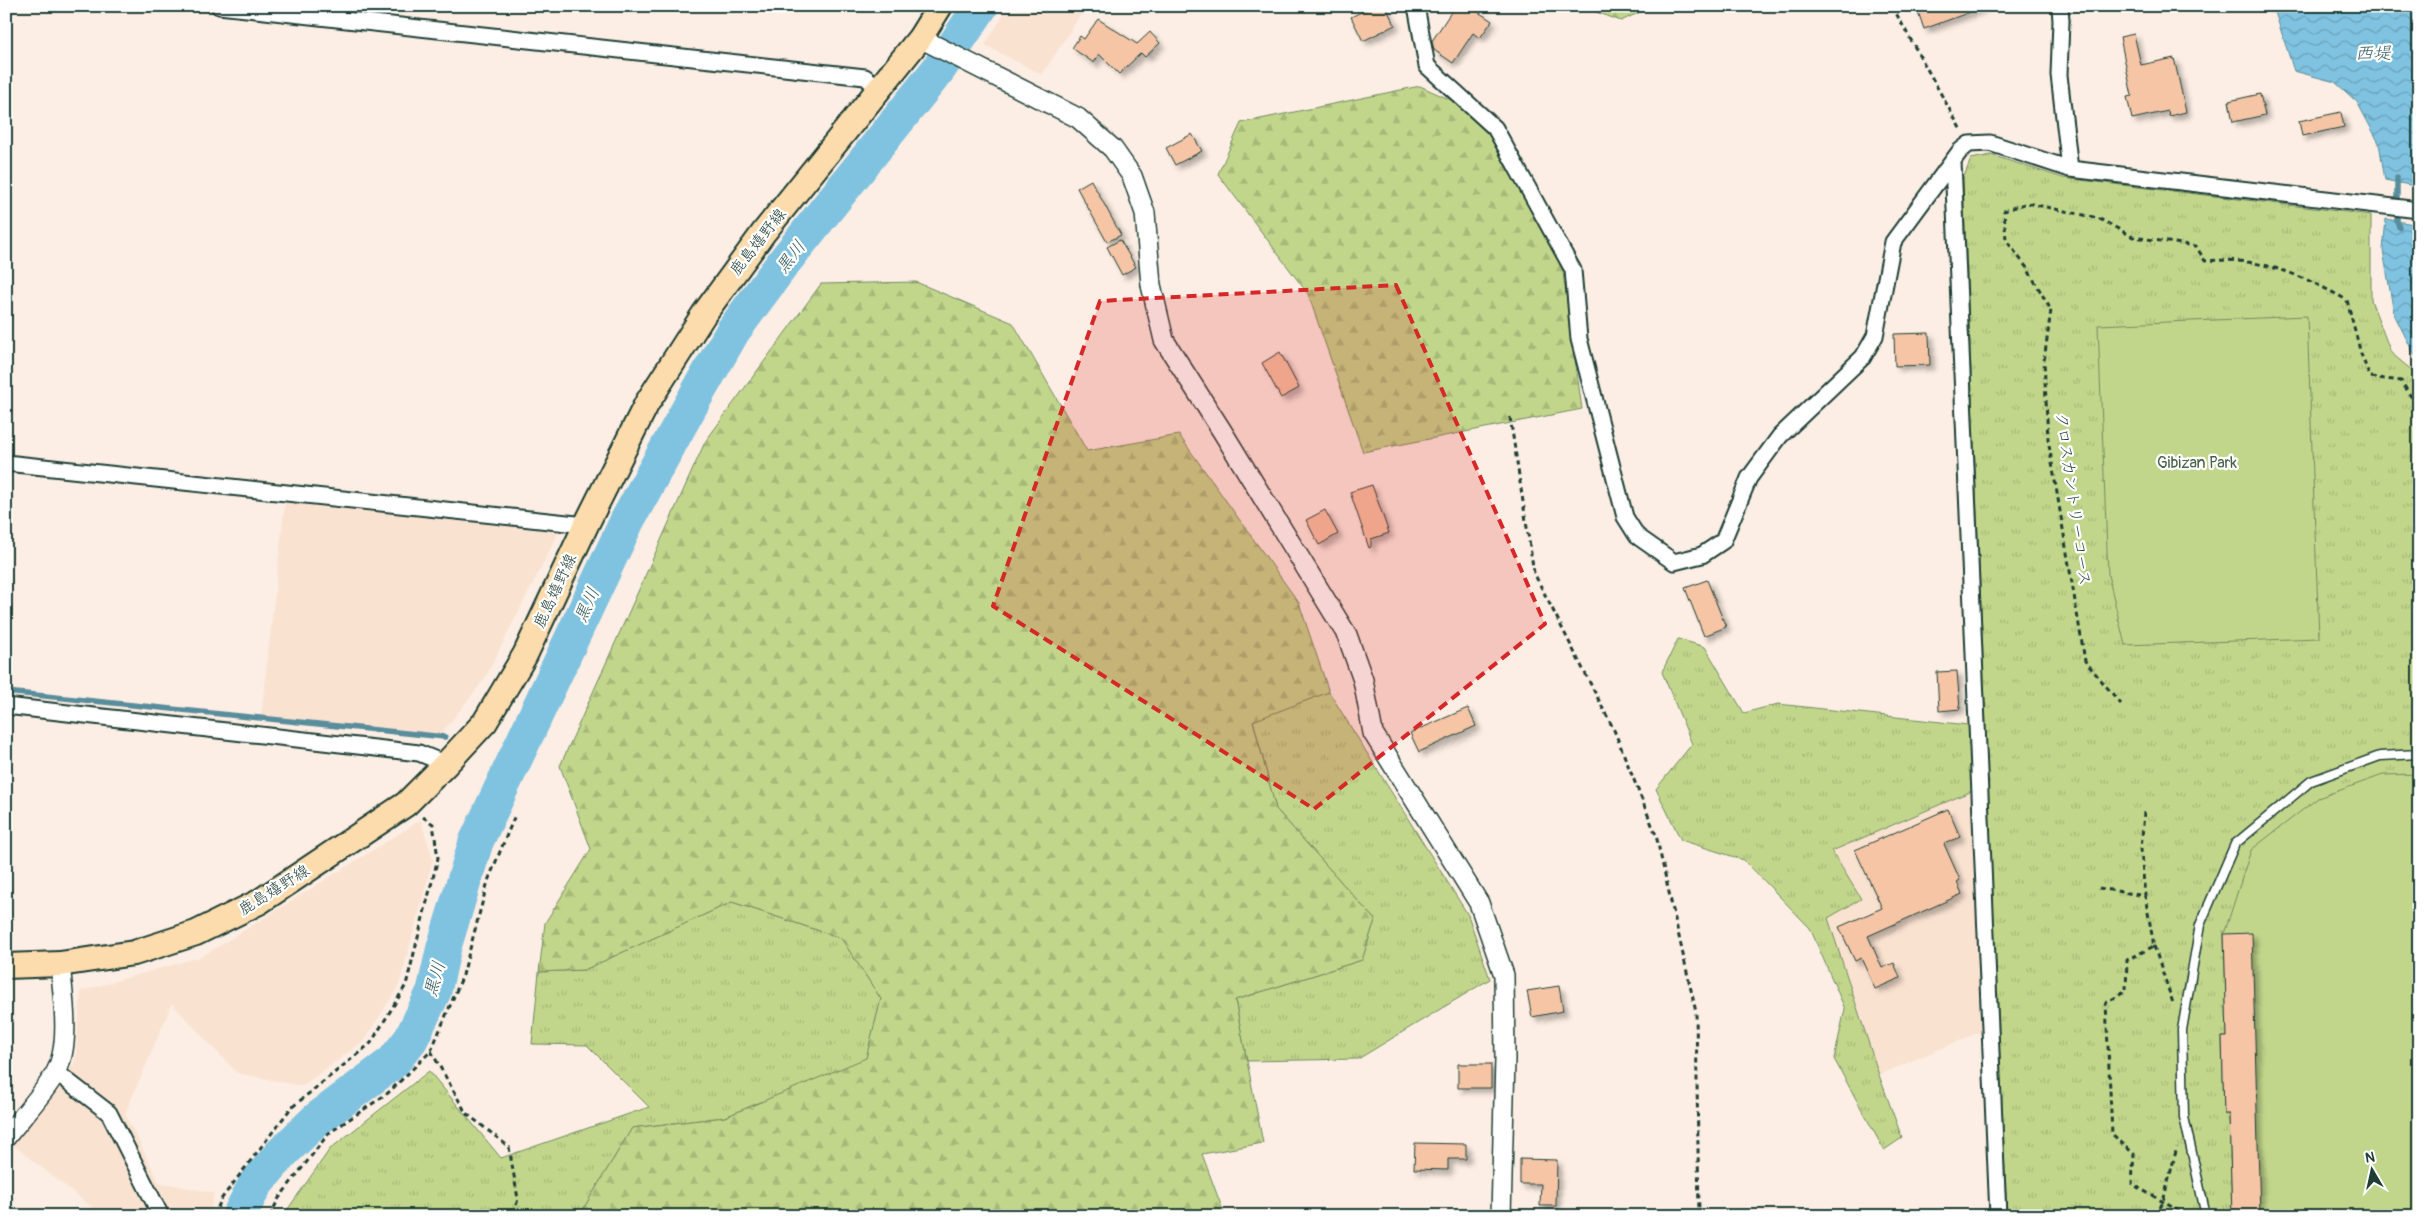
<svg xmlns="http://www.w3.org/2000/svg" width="2425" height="1222" font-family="Pangolin,'Klee One',sans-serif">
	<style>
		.built { fill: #fae2d1 }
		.grass { fill: url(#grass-tufts); stroke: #708a60 }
		.forest { fill: url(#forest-firs); stroke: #708a60 }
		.garden { fill: #c2d68b; stroke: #708a60 }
		.water { fill: url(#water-waves); stroke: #598d9c }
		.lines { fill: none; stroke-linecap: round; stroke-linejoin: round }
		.stream { stroke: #598d9c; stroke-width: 5.5 }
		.river { stroke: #80c3e1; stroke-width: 35 }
		.building { fill: #f5c5a5; stroke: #1f3d34; filter: url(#shadow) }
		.service-casing { stroke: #1f3d34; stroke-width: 11 }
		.minor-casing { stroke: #1f3d34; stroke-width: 19 }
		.tertiary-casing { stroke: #1f3d34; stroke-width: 22 }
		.primary-casing { stroke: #1f3d34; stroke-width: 28 }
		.path { stroke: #1f3d34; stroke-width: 3; stroke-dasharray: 5 4; stroke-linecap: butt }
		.service { stroke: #fff; stroke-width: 8 }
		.minor { stroke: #fff; stroke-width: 15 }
		.tertiary { stroke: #fff; stroke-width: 19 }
		.primary { stroke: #fcdcac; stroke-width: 24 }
		.marked { fill: #d62828; fill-opacity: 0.2; stroke: #d62828; stroke-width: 4; stroke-dasharray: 10 6; stroke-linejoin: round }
		.labels { text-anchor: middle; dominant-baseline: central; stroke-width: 4.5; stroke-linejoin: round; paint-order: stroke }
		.street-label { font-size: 16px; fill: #1f3d34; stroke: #fff }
		.park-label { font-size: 16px; fill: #48634a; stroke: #fff }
		.water-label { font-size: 18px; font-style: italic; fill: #375e5f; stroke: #fff }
	</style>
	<defs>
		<pattern id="grass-tufts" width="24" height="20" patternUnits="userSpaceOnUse" patternTransform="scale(1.25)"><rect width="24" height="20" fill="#c2d68b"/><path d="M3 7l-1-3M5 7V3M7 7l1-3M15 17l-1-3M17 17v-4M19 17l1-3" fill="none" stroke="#a6b979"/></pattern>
		<pattern id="forest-firs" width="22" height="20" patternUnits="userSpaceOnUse" patternTransform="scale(1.25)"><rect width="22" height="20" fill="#c2d68b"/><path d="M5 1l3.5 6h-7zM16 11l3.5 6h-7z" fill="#a6b979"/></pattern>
		<pattern id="water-waves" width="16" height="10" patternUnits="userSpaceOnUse" patternTransform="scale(1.25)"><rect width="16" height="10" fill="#80c3e1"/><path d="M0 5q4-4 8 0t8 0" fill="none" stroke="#68a0b7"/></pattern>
		<filter id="shadow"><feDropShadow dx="4.5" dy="4.5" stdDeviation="2.5" flood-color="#0004"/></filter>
	</defs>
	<rect width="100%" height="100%" fill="#fceee4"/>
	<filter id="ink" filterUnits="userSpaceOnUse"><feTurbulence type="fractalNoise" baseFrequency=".02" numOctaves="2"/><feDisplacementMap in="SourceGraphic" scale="10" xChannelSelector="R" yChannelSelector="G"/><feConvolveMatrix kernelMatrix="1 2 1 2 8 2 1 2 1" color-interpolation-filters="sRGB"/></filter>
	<g filter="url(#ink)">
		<path class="built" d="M 1009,6 L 1086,6 L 1042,75 L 985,45 Z
			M 285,502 L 559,532 L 484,680 L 440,735 L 261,716 Z
			M 1989,784 L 1999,1024 L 1879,1075 L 1828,918 L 1861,899 L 1831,851 Z
			M 421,820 L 433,860 L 399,985 L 364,1041 L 302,1086 L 237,1073 L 172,1004 L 125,1114 L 159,1182 L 214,1193 L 209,1216 L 103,1216 L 13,1145 L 75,1062 L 81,991 L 203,956 Z"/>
		<path class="grass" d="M 1991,155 L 2063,178 L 2371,215 L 2371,300 L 2391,353 L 2419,376 L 2419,1216 L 2007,1216 L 1988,784 L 1832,851 L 1861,899 L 1828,918 L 1879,1075 L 1902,1138 L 1884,1150 L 1834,1059 L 1845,1009 L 1810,928 L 1744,860 L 1681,840 L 1656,789 L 1692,744 L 1662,672 L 1678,639 L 1705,647 L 1744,713 L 1778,704 L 1986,727 L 1963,179 L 1971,159 Z
			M 1329,692 L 1468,915 L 1490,979 L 1358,1059 L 1247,1061 L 1235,1000 L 1362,960 L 1375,920 L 1276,809 L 1253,720 Z
			M 732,902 L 841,938 L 881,999 L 866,1059 L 725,1117 L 632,1128 L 579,1216 L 283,1216 L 330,1149 L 429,1071 L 501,1158 L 649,1107 L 587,1045 L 532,1044 L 539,972 L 584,970 Z"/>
		<path class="forest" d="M 1580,6 L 1653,6 L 1621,21 Z
			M 1420,86 L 1451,100 L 1489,135 L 1562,266 L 1582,409 L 1363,452 L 1308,294 L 1218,174 L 1241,123 Z
			M 916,282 L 1013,323 L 1087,451 L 1179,435 L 1299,603 L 1329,692 L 1253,721 L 1276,809 L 1375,920 L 1362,960 L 1235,1000 L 1263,1143 L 1202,1154 L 1225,1216 L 579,1216 L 632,1128 L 725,1117 L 866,1058 L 881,999 L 841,938 L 732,902 L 584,970 L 539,972 L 545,923 L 591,849 L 560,766 L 705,442 L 821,284 Z"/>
		<path class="garden" d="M 2307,316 L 2319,638 L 2125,645 L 2108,575 L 2098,325 Z
			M 2419,774 L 2419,1216 L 2232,1216 L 2229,1114 L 2224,1114 L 2222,1037 L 2227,1037 L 2224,934 L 2251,850 L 2318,798 L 2383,775 Z"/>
		<path class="water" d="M 2273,6 L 2419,6 L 2419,187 L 2385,180 L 2379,143 L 2357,102 L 2335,82 L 2294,71 Z
			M 2386,219 L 2419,225 L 2419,359 L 2415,356 L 2394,314 L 2383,250 Z"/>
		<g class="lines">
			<path class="stream" d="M 2397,177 L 2397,221 L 2399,227
				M 6,692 L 445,737"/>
			<path class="river" d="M 239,1216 L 255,1185 L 281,1154 L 316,1120 L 393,1062 L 411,1039 L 434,991 L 444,947 L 476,842 L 627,521 L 693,401 L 733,331 L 784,262 L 938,70 L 981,6"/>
		</g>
		<path class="building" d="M 1373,6 L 1385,6 L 1395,25 L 1363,41 L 1351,17 Z
			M 1455,6 L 1469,6 L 1492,21 L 1480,38 L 1473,33 L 1453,63 L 1434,50 L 1432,41 Z
			M 1916,6 L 1981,6 L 1981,8 L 1924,29 Z
			M 1098,19 L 1137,44 L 1150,32 L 1160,43 L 1145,57 L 1141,53 L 1119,74 L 1099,54 L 1094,63 L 1072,48 L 1080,36 L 1084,39 Z
			M 2134,34 L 2141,65 L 2174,58 L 2186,112 L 2169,116 L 2168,111 L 2132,119 L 2127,97 L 2132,96 L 2120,37 Z
			M 2260,94 L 2265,115 L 2233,122 L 2229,101 Z
			M 2341,112 L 2344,127 L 2302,136 L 2299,121 Z
			M 1192,134 L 1202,151 L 1175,165 L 1166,148 Z
			M 1091,180 L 1121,235 L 1107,242 L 1077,188 Z
			M 1120,240 L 1136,267 L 1122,275 L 1107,247 Z
			M 1929,333 L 1930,365 L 1895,366 L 1894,334 Z
			M 1280,352 L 1299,388 L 1281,398 L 1262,363 Z
			M 1372,485 L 1389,533 L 1371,539 L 1371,547 L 1369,548 L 1350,492 Z
			M 1325,510 L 1338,534 L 1319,545 L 1306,520 Z
			M 1707,580 L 1726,627 L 1704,636 L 1685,588 Z
			M 1957,671 L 1960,709 L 1939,711 L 1937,672 Z
			M 1468,708 L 1476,726 L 1419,752 L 1410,733 Z
			M 1948,809 L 1960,837 L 1944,844 L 1960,880 L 1957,882 L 1962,894 L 1868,936 L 1882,968 L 1894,963 L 1900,978 L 1875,989 L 1861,958 L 1855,961 L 1839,927 L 1882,908 L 1855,850 Z
			M 2252,933 L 2260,1216 L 2232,1216 L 2229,1114 L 2224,1114 L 2222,1037 L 2227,1037 L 2224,934 Z
			M 1559,986 L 1563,1011 L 1532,1017 L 1527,991 Z
			M 1458,1064 L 1491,1064 L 1491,1088 L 1458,1088 Z
			M 1415,1143 L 1466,1144 L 1466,1159 L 1448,1159 L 1448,1170 L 1414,1169 Z
			M 1520,1159 L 1557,1160 L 1556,1206 L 1540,1206 L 1541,1184 L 1520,1184 Z"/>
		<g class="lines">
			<defs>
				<path id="service" d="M 2206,1216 L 2184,1117 L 2182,1030 L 2200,925 L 2235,844 L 2311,781 L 2380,756 L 2419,754"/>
				<path id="minor" d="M 219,6 L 865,77 L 878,87
					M 1416,6 L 1427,66 L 1495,128 L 1573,270 L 1579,339 L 1625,517 L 1637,536 L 1674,562 L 1702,555 L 1723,541 L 1749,478 L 1780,436 L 1863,357 L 1875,336 L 1893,242 L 1960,151 L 1969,144 L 1990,143 L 2070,169 L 2419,210
					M 2060,6 L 2061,21 L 2059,75 L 2070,169
					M 1953,162 L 1998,1216
					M 6,463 L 586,525
					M 6,706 L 419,753 L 446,764
					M 56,1072 L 109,1113 L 161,1216"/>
				<path id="tertiary" d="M 920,38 L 1078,118 L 1113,149 L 1132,176 L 1145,213 L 1151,285 L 1164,340 L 1222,431 L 1347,635 L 1363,680 L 1373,733 L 1479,903 L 1504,975 L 1505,1059 L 1501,1216
					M 6,1137 C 20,1119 46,1091 56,1072 C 71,1044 63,995 60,964"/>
				<path id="primary" d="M 6,966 L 60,964 L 134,953 L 196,933 L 259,902 L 406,804 L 446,764 L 485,722 L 525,655 L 586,525 L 647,403 L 704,314 L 764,232 L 920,38 L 940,6"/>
			</defs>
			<use href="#service" class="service-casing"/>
			<use href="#minor" class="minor-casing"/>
			<use href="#tertiary" class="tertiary-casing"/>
			<use href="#primary" class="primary-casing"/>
			<path class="path" d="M 1892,6 L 1961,130
				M 1510,417 L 1534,573 L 1614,730 L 1656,835 L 1696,1012 L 1699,1216
				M 2121,704 L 2085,661 L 2048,439 L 2044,361 L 2051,310 L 2027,268 L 2006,240 L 2004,211 L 2027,203 L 2098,218 L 2133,237 L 2196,246 L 2205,261 C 2259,256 2301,275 2347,300 L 2361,354 L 2370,377 L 2401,381 L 2419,409
				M 2144,812 L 2141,850 L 2145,896
				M 2099,888 L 2145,896 L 2154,946 L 2127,960 L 2126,991 L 2106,1003 L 2112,1134 L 2134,1154 L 2132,1184 L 2188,1216
				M 2154,946 L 2173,1003
				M 431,1051 L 466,1113 L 509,1147 L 518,1199 L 513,1216
				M 214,1216 L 222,1198 L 291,1108 L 371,1043 L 406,985 L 438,858 L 433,824 L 423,817
				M 270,1216 L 279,1198 L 329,1133 L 388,1093 L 431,1051 L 463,975 L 488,881 L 515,815
				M 2156,1216 L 2163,1202 L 2177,1147"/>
			<use href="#service" class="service"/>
			<use href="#minor" class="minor"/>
			<use href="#tertiary" class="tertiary"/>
			<use href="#primary" class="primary"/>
		</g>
	</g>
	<path class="marked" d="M 1396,285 L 1545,624 L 1314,809 L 993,606 L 1100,301 Z"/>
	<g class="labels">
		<g class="street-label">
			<text transform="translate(758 242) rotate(-52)">鹿島嬉野線</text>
			<text transform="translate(2073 499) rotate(82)">クロスカントリーコース</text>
			<text transform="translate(555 591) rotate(-65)">鹿島嬉野線</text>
			<text transform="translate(274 890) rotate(-32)">鹿島嬉野線</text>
		</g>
		<g class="park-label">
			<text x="2197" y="463">Gibizan Park</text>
		</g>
		<g class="water-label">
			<text x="2373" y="53">西堤</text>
			<text transform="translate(791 257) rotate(-52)">黒川</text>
			<text transform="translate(587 605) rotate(-65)">黒川</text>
			<text transform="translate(435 979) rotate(-74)">黒川</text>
		</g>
	</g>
	<rect width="2425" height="1222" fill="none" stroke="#fff" stroke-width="25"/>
	<rect x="12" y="12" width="2400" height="1197" fill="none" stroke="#1f3d34" stroke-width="2" filter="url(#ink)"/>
	<g transform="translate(2372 1170) rotate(351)" stroke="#ffffff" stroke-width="4" paint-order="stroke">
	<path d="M0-4L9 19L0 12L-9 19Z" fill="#1f3d34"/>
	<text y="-8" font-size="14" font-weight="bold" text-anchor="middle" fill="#1f3d34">N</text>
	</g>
</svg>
